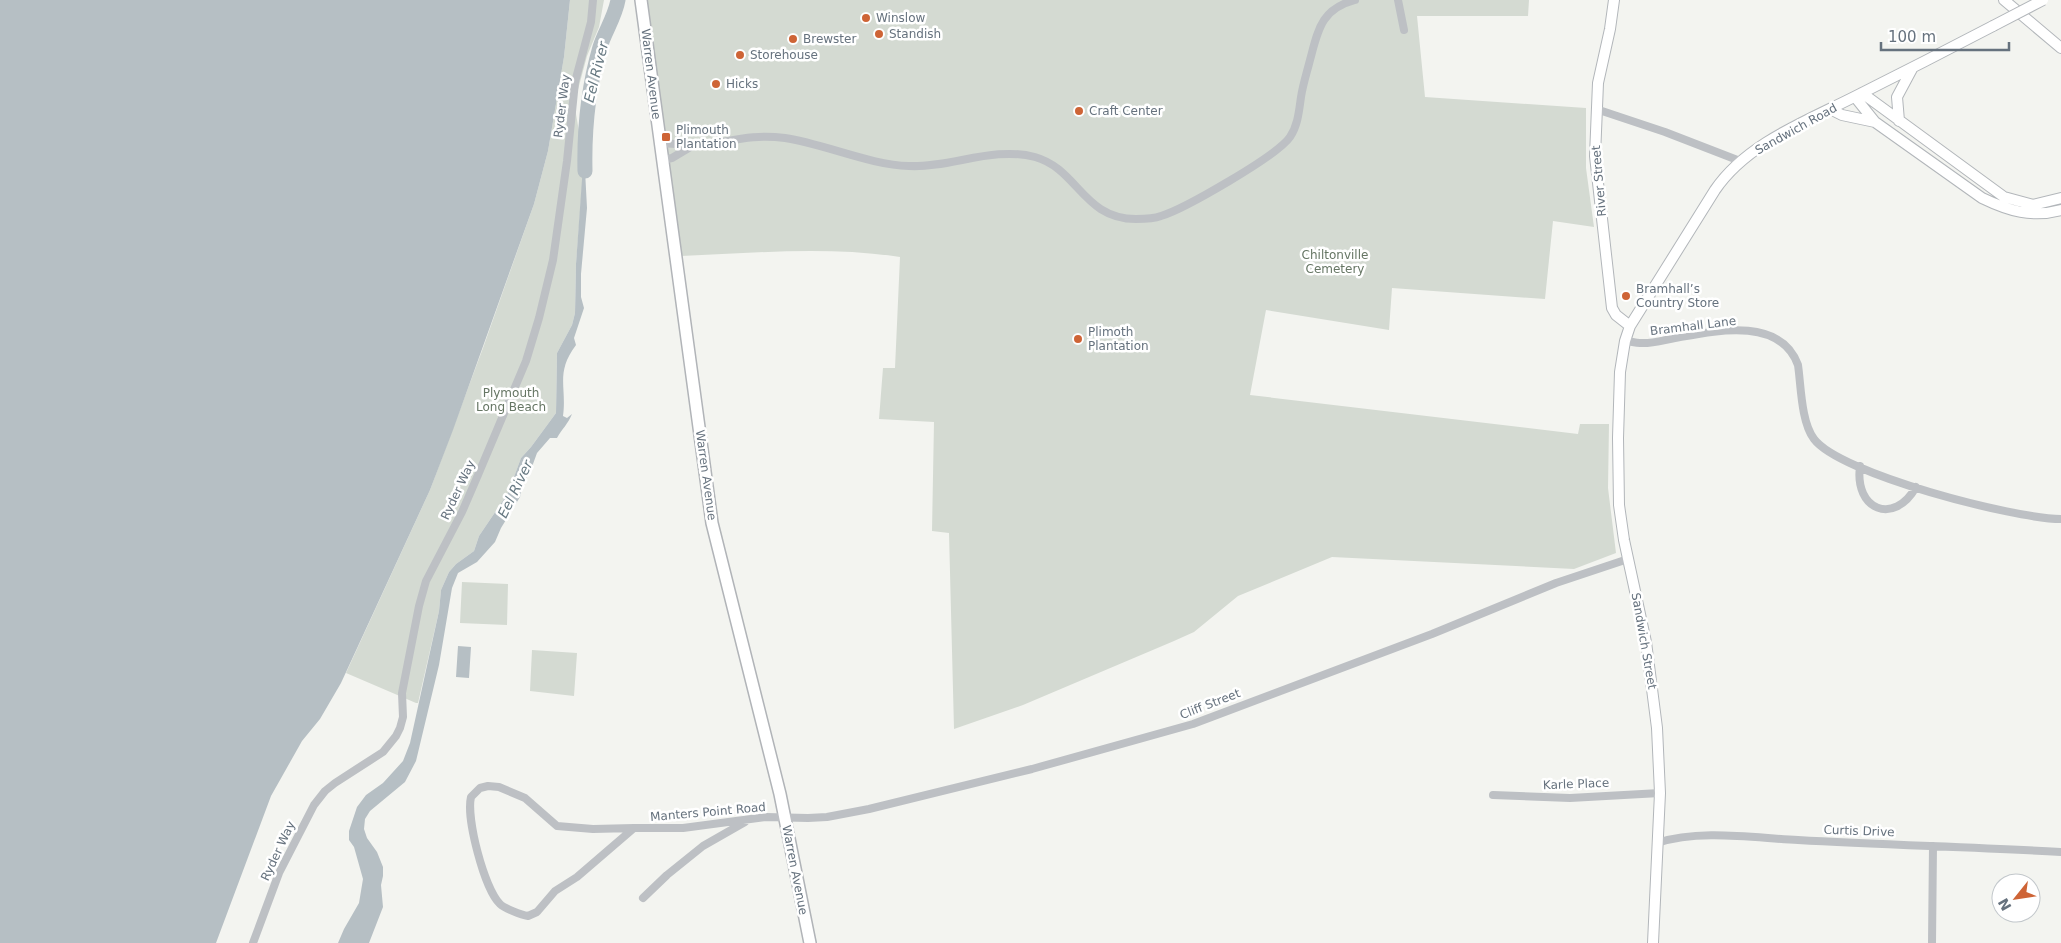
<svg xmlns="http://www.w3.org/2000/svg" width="2061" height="943" font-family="'DejaVu Sans',sans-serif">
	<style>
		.green { fill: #d4dad2 }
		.water { fill: #b6bfc4 }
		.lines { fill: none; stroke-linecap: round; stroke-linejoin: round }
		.river { stroke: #b6bfc4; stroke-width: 15 }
		.secondary-casing { stroke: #b2b6ba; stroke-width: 12 }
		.primary-casing { stroke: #b1b4b8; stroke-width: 14 }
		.street { stroke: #bdc0c4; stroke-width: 8 }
		.secondary { stroke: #fff; stroke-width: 10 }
		.primary { stroke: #fff; stroke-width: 11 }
		.secondary-bridge-casing { stroke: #b2b6ba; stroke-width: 12; stroke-linecap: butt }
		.secondary-bridge { stroke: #fff; stroke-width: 10 }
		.poi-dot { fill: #ce6436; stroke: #fff; stroke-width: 2 }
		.labels { text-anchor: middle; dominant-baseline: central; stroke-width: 5; stroke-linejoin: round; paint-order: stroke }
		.poi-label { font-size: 12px; fill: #66727e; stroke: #fff; text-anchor: start }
		.street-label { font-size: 12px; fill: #66727e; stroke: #fff }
		.park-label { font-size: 12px; fill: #667664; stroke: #fff }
		.water-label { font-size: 14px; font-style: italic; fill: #677982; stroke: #fff }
	</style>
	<rect width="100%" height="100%" fill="#f3f4f0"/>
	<path class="green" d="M 570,0 L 604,0 L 599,27 L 587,56 L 576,97 L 576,114 L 582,149 L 583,175 L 576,264 L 575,313 L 572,325 L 557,353 L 556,413 L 531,447 L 521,458 L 508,493 L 479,536 L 474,551 L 456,564 L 449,572 L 441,590 L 439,611 L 418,703 L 416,703 L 346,673 L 430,490 L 483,348 L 534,204 L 548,151 L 564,57 Z
		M 647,0 L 1529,0 L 1528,16 L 1417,16 L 1425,97 L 1586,108 L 1586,168 L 1594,227 L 1553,221 L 1545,299 L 1392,288 L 1389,330 L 1266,310 L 1250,395 L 1578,434 L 1580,424 L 1609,424 L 1608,488 L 1616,553 L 1574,569 L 1332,557 L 1238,596 L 1194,632 L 1174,641 L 1023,705 L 954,729 L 949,533 L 932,531 L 934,422 L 879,419 L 883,368 L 895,368 L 900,257 C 828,246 753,253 681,256 Z
		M 462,582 L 508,584 L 507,625 L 460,623 Z
		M 532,650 L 577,653 L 574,696 L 530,691 Z"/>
	<path class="water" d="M 0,0 L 570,0 L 564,57 L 548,151 L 534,204 L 453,430 L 430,490 L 341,683 L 320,719 L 302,741 L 271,796 L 216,943 L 0,943 Z
		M 584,151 L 587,208 L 581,274 L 581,297 L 584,308 L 574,338 L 576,345 C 555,373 567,387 563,416 L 567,418 L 572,414 C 568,424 562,429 557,438 L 550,438 L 537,453 L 529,475 L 523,481 L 520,497 L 501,528 L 495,542 L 477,562 L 458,573 L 452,588 L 439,665 L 416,761 L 405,782 L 370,811 L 365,819 L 364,829 L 367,838 L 377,852 L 383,867 L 383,876 L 381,885 L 383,907 L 369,943 L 338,943 L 344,929 L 359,903 L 363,879 L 354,847 L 349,840 L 349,831 L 357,807 L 366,795 L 383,783 L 403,761 L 410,743 L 439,611 L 441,590 L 449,572 L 456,564 L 474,551 L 479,536 L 508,493 L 521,458 L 531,447 L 556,413 L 557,353 L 572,325 L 575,313 L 576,264 Z
		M 458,646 L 471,647 L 469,678 L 456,677 Z"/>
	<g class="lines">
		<path class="river" d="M 585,171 C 584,128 588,88 600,47 C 605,31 615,17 618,0"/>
		<defs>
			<path id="secondary" d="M 1614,0 L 1610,29 L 1598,83 L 1595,156 L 1612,308 L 1616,315 L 1630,326
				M 2004,0 L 2061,48
				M 1862,93 L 2004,197 L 2033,205 L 2061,198
				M 1855,97 L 1875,122
				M 1830,109 L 1842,115 L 1875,122 L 1982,198 C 2009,211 2032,218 2061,210
				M 1899,121 L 1897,97 L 1912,69
				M 1653,943 L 1660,793 L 1657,728 L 1646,642 L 1624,540 L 1619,505 L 1618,438 L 1620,372 L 1625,341 L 1630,326 L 1715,190 C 1747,143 1807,121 1856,96 C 1902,73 1947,50 1993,26"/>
			<path id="primary" d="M 641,0 L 712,523 L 780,794 L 810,943"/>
		</defs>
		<use href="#secondary" class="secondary-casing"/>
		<use href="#primary" class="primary-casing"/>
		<path class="street" d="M 1398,0 L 1404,30
			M 1596,109 L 1665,132 L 1740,161
			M 660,144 C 671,142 682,146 693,146 C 727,143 749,133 785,138 C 825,144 870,165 909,166 C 951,168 993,146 1035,157 C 1078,169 1083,219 1136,219 C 1144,219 1153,219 1161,216 C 1184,209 1277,156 1290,137 C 1298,125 1299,111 1301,97 C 1303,84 1307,72 1310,60 C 1318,30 1321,9 1355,0
			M 662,160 L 672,158 L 692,146
			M 1625,341 C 1630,341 1635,343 1640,343 C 1651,344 1664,340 1675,338 C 1714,331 1780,316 1798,365 C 1801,385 1801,422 1814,439 C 1840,474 2015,519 2061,519
			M 1860,466 C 1854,510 1894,526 1916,487
			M 488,786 L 499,787 L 525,798 L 557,826 L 593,829 L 634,828 L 577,877 L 555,891 L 537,912 L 528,916 C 521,915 504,908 500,904 C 484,888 466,818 471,797 L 480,788 Z
			M 1493,795 L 1570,798 L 1660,793
			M 634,828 L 683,828 L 766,817 L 808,818 L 827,817 L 869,809 L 1032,769 L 1193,724 L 1432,634 L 1556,583 L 1628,559
			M 1657,843 C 1700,829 1754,838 1798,840 C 1885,845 1973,847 2061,852
			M 643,898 L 667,875 L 703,846 L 745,822
			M 253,943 L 279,873 L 314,805 L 325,791 L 335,783 L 383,752 L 396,736 L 400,728 L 403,717 L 402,693 L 419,606 L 426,581 L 462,512 L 478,475 L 526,361 L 539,318 L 553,260 L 567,161 L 575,82 L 591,22 L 593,0
			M 1932,943 L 1933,846"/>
		<use href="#secondary" class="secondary"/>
		<use href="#primary" class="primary"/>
		<defs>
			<path id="secondary-bridge" d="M 1993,26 L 2043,0"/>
		</defs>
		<use href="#secondary-bridge" class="secondary-bridge-casing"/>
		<use href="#secondary-bridge" class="secondary-bridge"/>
	</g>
	<g class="poi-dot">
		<circle cx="866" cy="18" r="5"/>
		<circle cx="879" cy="34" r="5"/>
		<circle cx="793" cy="39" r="5"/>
		<circle cx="740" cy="55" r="5"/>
		<circle cx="716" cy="84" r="5"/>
		<circle cx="1079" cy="111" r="5"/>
		<rect x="661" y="132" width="10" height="10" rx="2.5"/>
		<circle cx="1626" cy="296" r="5"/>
		<circle cx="1078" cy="339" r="5"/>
	</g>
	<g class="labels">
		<g class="poi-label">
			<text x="876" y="18">Winslow</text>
			<text x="889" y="34">Standish</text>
			<text x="803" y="39">Brewster</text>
			<text x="750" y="55">Storehouse</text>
			<text x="726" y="84">Hicks</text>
			<text x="1089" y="111">Craft Center</text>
			<text x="676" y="130">Plimouth<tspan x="676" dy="14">Plantation</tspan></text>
			<text x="1636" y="289">Bramhall’s<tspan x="1636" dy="14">Country Store</tspan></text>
			<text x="1088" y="332">Plimoth<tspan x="1088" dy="14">Plantation</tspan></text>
		</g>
		<g class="street-label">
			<text transform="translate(651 74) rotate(83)">Warren Avenue</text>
			<text transform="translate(562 106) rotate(-83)">Ryder Way</text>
			<text transform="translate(1796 129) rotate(-29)">Sandwich Road</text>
			<text transform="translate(1599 181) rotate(-95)">River Street</text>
			<text transform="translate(1693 326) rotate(-7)">Bramhall Lane</text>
			<text transform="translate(706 475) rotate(82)">Warren Avenue</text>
			<text transform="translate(458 490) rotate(-65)">Ryder Way</text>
			<text transform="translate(1644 641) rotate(80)">Sandwich Street</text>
			<text transform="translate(1210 704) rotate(-21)">Cliff Street</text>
			<text transform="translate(1576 784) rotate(-2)">Karle Place</text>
			<text transform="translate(708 812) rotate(-5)">Manters Point Road</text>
			<text transform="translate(1859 831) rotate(2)">Curtis Drive</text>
			<text transform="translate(278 851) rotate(-65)">Ryder Way</text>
			<text transform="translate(795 870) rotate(79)">Warren Avenue</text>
		</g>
		<g class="park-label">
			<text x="1335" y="255">Chiltonville<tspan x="1335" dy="14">Cemetery</tspan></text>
			<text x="511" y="393">Plymouth<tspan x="511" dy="14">Long Beach</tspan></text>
		</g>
		<g class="water-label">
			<text transform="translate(596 72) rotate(-76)">Eel River</text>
			<text transform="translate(515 489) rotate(-64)">Eel River</text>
		</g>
	</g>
	<g transform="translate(2016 898) rotate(240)"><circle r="24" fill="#ffffff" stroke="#c2c7cb"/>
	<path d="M0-4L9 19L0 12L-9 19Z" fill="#ce6436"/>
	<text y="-8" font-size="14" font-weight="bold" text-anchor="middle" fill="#66727e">N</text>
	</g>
	<path d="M1881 42v8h128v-8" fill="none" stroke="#66727e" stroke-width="2.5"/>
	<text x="1888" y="42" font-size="15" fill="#66727e" stroke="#ffffff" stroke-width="4" paint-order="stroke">100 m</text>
</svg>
